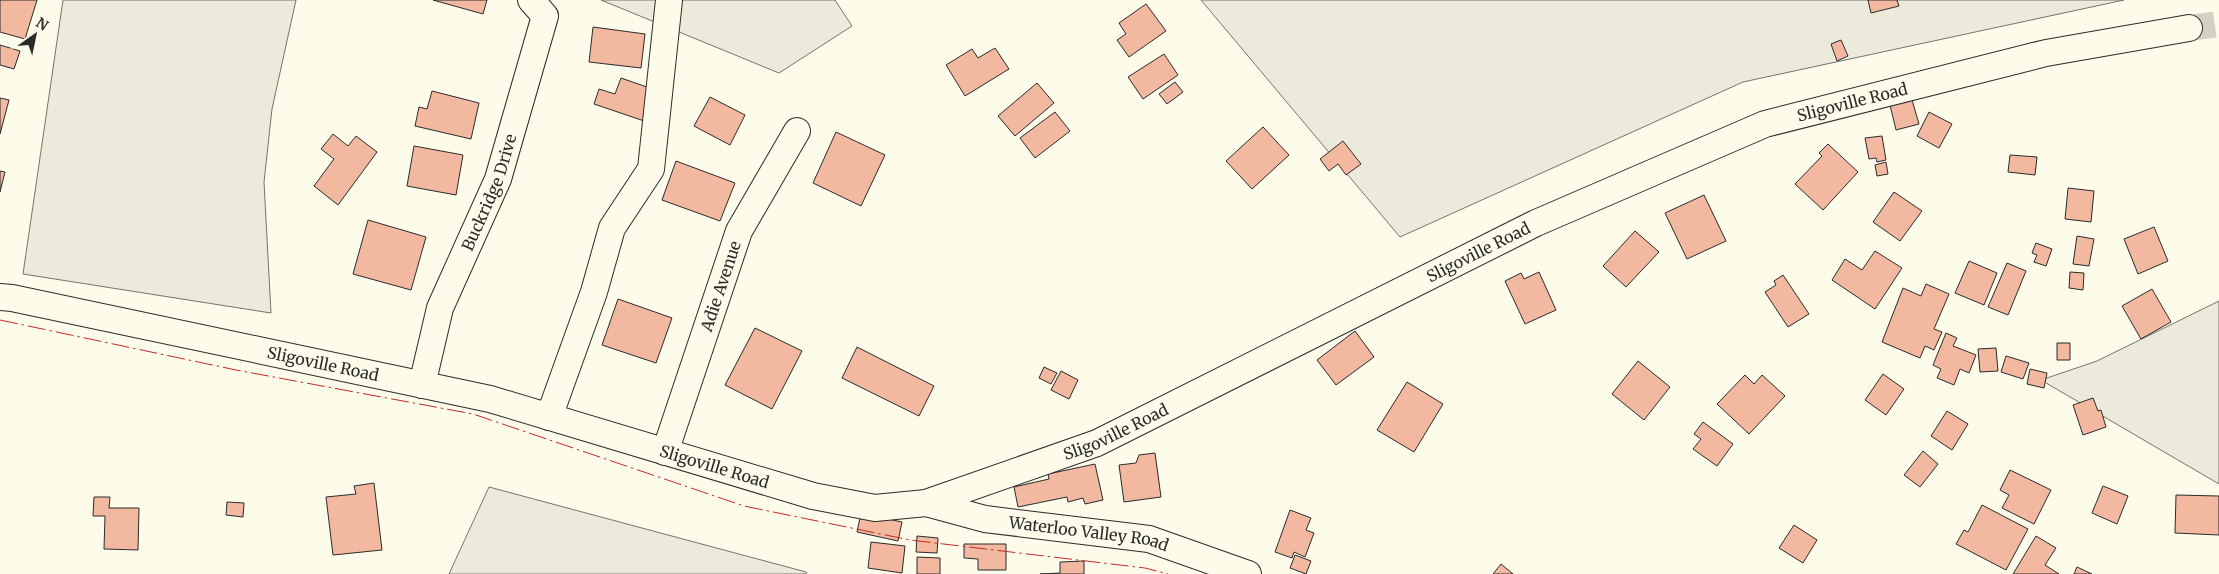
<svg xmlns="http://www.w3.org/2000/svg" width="2219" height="574" font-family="Merriweather,serif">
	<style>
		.green { fill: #ecebdb; stroke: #74746e }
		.building { fill: #f2b8a0; stroke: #2b2b2b }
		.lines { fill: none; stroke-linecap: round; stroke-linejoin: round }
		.minor-tunnel { stroke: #d3d1c4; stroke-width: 26; stroke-dasharray: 26 13; stroke-linecap: butt }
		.minor-casing { stroke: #2b2b2b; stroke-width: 28 }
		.minor { stroke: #fdfbea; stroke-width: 26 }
		.power { stroke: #c62828; stroke-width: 1; stroke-dasharray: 18 4 2.5 4; stroke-linecap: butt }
		.labels { text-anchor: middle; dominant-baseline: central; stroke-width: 4; stroke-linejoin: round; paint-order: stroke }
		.street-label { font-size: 16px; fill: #2b2b2b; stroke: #fdfbea }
	</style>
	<rect width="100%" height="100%" fill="#fdfbea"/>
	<path class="green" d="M 63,0 L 296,0 L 272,109 L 264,182 L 271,313 L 23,274 Z
		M 601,0 L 835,0 L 852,26 L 779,73 Z
		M 1201,0 L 2124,0 L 1743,82 L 1400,237 Z
		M 2219,301 L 2219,484 L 2041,380 L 2097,361 Z
		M 489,487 L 806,572 L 807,574 L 449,574 Z"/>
	<path class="building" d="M 0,0 L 37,0 L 25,39 L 0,32 Z
		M 433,0 L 487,0 L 483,14 Z
		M 1868,0 L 1897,0 L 1899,6 L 1871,13 Z
		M 1146,4 L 1166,31 L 1129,57 L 1117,40 L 1126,34 L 1119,23 Z
		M 593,27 L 645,34 L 641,68 L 589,62 Z
		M 1841,40 L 1848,56 L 1837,61 L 1831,44 Z
		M 0,45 L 20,51 L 14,69 L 0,65 Z
		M 995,48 L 1009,69 L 965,96 L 946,65 L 972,49 L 978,58 Z
		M 1164,54 L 1178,75 L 1143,99 L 1128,77 Z
		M 621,78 L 667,94 L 656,125 L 594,104 L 599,89 L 615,94 Z
		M 1175,82 L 1183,92 L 1167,104 L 1159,94 Z
		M 1037,83 L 1054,103 L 1015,136 L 998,116 Z
		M 432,91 L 479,103 L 471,139 L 415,126 L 419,107 L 427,109 Z
		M 710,97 L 745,115 L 730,145 L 694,126 Z
		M 0,98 L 9,100 L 0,134 Z
		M 1912,100 L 1919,124 L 1896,130 L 1890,105 Z
		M 1055,112 L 1070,131 L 1035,158 L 1020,138 Z
		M 1929,112 L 1952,124 L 1939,148 L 1917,136 Z
		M 1263,127 L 1289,155 L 1252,189 L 1226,161 Z
		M 836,132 L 885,155 L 861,206 L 813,183 Z
		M 333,134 L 348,146 L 356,136 L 377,152 L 338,205 L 314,186 L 334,159 L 321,149 Z
		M 1882,136 L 1886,160 L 1877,162 L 1876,158 L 1869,159 L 1865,138 Z
		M 1343,141 L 1361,164 L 1346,175 L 1338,164 L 1329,171 L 1320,159 Z
		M 1828,144 L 1858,172 L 1823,210 L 1795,184 L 1822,156 L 1819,153 Z
		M 414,146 L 463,155 L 456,195 L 407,186 Z
		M 2010,155 L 2037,157 L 2035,175 L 2008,172 Z
		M 676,161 L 735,183 L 720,221 L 662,200 Z
		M 1886,162 L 1888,174 L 1877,176 L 1875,165 Z
		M 0,171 L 5,172 L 0,192 Z
		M 2068,188 L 2094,191 L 2091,222 L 2065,219 Z
		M 1894,192 L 1922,211 L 1900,241 L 1873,222 Z
		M 1704,195 L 1726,241 L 1687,259 L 1665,213 Z
		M 368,220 L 426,237 L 411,290 L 353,274 Z
		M 2154,227 L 2168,261 L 2138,274 L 2124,239 Z
		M 1635,231 L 1659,252 L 1626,287 L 1603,266 Z
		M 2077,236 L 2094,239 L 2089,266 L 2073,264 Z
		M 2036,243 L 2052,249 L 2046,266 L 2034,262 L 2037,255 L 2032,253 Z
		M 1875,251 L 1902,268 L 1875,309 L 1832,280 L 1845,259 L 1862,270 Z
		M 1969,261 L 1997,273 L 1984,305 L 1955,293 Z
		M 2007,263 L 2026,271 L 2008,315 L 1988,307 Z
		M 1539,272 L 1556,310 L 1525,324 L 1505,281 L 1521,273 L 1524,279 Z
		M 2070,272 L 2084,273 L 2083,290 L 2069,288 Z
		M 1783,275 L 1809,314 L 1788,327 L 1765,292 L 1776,285 L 1774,281 Z
		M 1926,284 L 1949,294 L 1934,329 L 1942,332 L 1934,350 L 1925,346 L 1920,358 L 1882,342 L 1903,288 L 1921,296 Z
		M 2152,289 L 2171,322 L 2141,339 L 2122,306 Z
		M 618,299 L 672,318 L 656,363 L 602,345 Z
		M 755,328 L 802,351 L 772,409 L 725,385 Z
		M 1355,331 L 1374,357 L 1336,385 L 1317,360 Z
		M 1946,333 L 1957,338 L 1953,346 L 1976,355 L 1969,373 L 1960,369 L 1954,385 L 1937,378 L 1941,369 L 1933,365 Z
		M 2057,343 L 2070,343 L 2070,360 L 2057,360 Z
		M 857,347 L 934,386 L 919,416 L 842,378 Z
		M 1996,348 L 1998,371 L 1980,372 L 1978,349 Z
		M 2006,356 L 2029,363 L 2023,379 L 2001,372 Z
		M 1638,361 L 1670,387 L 1644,420 L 1612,394 Z
		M 1044,367 L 1057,373 L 1051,384 L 1039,378 Z
		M 2030,369 L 2047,373 L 2044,388 L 2027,384 Z
		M 1061,371 L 1078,380 L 1069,399 L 1051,390 Z
		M 1883,374 L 1904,389 L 1886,415 L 1865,400 Z
		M 1745,375 L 1754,384 L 1762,375 L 1785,396 L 1749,434 L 1717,404 Z
		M 1407,382 L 1443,404 L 1414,452 L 1377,430 Z
		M 2093,398 L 2098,411 L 2101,410 L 2106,427 L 2083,435 L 2073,405 Z
		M 1947,411 L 1968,424 L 1952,450 L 1931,436 Z
		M 1703,422 L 1733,444 L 1717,466 L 1693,449 L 1701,439 L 1694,434 Z
		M 1923,451 L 1938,464 L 1920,487 L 1904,475 Z
		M 1155,453 L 1161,497 L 1124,502 L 1119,465 L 1136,463 L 1139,455 Z
		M 1095,464 L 1103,500 L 1085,504 L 1083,498 L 1068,502 L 1067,497 L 1018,507 L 1014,487 L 1049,479 L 1048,474 Z
		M 2010,470 L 2051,490 L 2034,524 L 2002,508 L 2009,495 L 2000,490 Z
		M 374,483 L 382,550 L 333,555 L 326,497 L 356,494 L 354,486 Z
		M 2103,486 L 2128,496 L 2117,524 L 2092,513 Z
		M 2176,495 L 2219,496 L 2219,535 L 2175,533 Z
		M 94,497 L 110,497 L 109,508 L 139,508 L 138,550 L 104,549 L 105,516 L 93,516 Z
		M 227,502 L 244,503 L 243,517 L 226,515 Z
		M 1982,505 L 2028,529 L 2006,570 L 1956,544 L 1964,530 L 1968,532 Z
		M 1290,510 L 1311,518 L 1306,530 L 1314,533 L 1305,557 L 1294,552 L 1292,558 L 1275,552 Z
		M 861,513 L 902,522 L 898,541 L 857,532 Z
		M 1794,525 L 1817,540 L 1803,563 L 1779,548 Z
		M 917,536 L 938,538 L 937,553 L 916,552 Z
		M 2036,536 L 2056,548 L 2045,565 L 2059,574 L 2013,574 Z
		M 871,542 L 905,546 L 902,573 L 868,568 Z
		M 964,544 L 1006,544 L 1006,570 L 978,570 L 978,559 L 964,558 Z
		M 1295,555 L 1311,561 L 1306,574 L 1290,568 Z
		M 917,557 L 940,558 L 940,574 L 917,574 Z
		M 1084,561 L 1084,574 L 1040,574 L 1060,573 L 1060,562 Z
		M 1501,564 L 1513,574 L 1493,574 Z
		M 2077,567 L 2092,574 L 2074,574 Z"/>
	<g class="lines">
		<path class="minor-tunnel" d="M 2189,28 L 2219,24"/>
		<defs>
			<g id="minor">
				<path id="s1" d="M 0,297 L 12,298 L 490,399 L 813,496 L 875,508 L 926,503 L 1097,443 L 1536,223 L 1765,124 L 2046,53 L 2189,28"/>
				<path id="s2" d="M 422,385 L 440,308 L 498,179 L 545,16 L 531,0"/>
				<path d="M 549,417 L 594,292 L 612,228 L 651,169 L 669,0"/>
				<path id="s3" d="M 665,452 L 739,231 L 797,131"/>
				<path id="s4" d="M 926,503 L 985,519 L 1149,539 L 1248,574"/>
			</g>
		</defs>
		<use href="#minor" class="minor-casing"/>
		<use href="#minor" class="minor"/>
		<path class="power" d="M 0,320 L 236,370 L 473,414 L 744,506 L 910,540 L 1145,568 L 1168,574"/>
	</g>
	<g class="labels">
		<g class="street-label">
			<text stroke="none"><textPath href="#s1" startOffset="1964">Sligoville Road</textPath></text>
			<text stroke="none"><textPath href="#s2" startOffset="205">Buckridge Drive</textPath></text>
			<text stroke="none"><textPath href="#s1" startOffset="1560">Sligoville Road</textPath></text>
			<text stroke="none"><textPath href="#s3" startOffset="175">Adie Avenue</textPath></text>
			<text stroke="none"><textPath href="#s1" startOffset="330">Sligoville Road</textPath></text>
			<text stroke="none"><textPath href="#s1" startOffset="1155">Sligoville Road</textPath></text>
			<text stroke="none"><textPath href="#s1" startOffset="735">Sligoville Road</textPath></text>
			<text stroke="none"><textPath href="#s4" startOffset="166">Waterloo Valley Road</textPath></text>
		</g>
	</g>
	<g transform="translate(35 35) rotate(33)" stroke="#fdfbea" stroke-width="4" paint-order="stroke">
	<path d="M0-4L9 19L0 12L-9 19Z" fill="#2b2b2b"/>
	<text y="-8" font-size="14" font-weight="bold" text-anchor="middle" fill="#2b2b2b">N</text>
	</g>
</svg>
